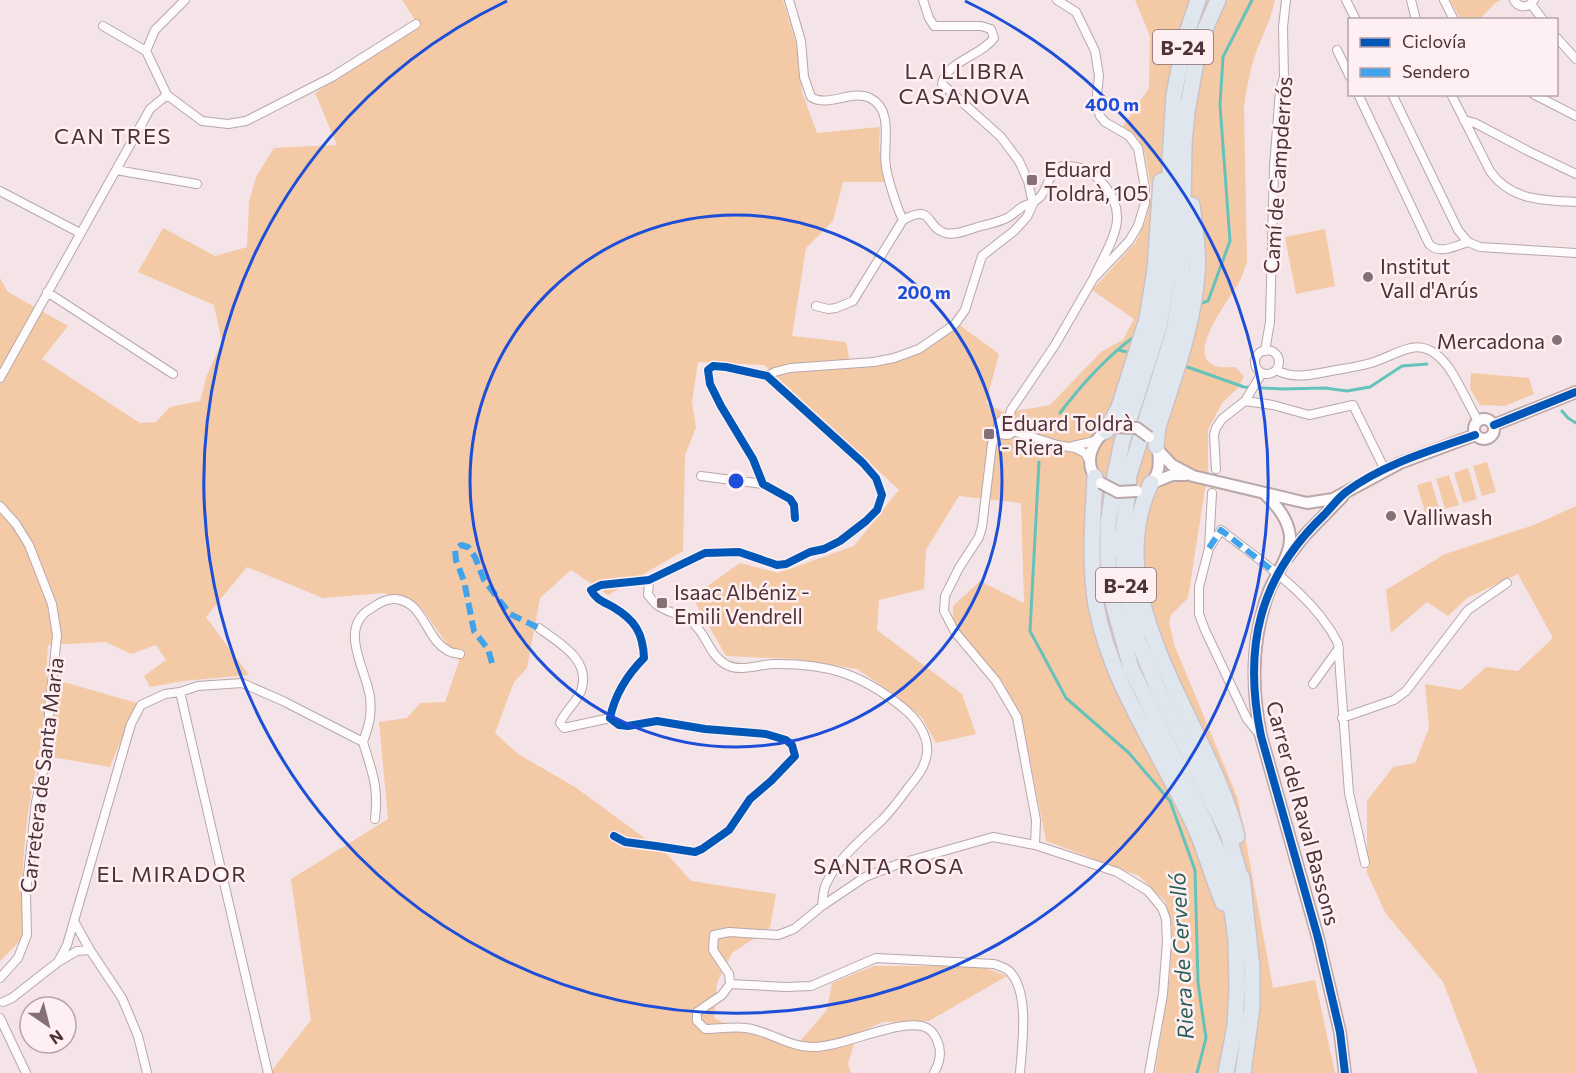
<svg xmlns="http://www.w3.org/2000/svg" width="1576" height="1073" font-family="Commissioner,sans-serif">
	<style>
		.green { fill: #f4c9a6 }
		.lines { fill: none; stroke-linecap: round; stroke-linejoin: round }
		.stream { stroke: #65c2ba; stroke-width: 3 }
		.minor-casing { stroke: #b9a7aa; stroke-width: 10 }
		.tertiary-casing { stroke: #b9a7aa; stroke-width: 14 }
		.motorway-casing { stroke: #cdc1c3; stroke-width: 18 }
		.minor { stroke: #fdfbfb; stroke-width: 8 }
		.tertiary { stroke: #fdfbfb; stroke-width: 10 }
		.motorway { stroke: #e0e6ee; stroke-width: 15 }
		.tertiary-bridge-casing { stroke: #b9a7aa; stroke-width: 14; stroke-linecap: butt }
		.tertiary-bridge { stroke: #fdfbfb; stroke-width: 10 }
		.quiet { stroke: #40a3ec; stroke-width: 6; stroke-dasharray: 12 6; stroke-linecap: butt }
		.cycleway-casing { stroke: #feeff2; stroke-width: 11 }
		.cycleway { stroke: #0057b8; stroke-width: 8 }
		.ring { fill: none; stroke: #1d4ed8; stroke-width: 3 }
		.poi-dot { fill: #877075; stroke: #feeff2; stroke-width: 2 }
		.labels { text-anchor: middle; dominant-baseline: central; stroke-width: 5; stroke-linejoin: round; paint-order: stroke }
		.shield { fill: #feeff2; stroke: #826b70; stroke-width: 1.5 }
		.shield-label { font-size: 20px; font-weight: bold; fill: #4d3238 }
		.poi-label { font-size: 21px; fill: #4d3238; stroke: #feeff2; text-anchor: start }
		.street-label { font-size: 21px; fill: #4d3238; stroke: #feeff2 }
		.neighbourhood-label { font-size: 22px; letter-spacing: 1.5px; fill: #4d3238; stroke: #feeff2 }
		.water-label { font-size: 22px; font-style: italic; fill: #2a5f59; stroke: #feeff2 }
		.centre { fill: #1d4ed8; stroke: #feeff2; stroke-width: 3 }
		.ring-label { font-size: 18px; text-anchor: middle; font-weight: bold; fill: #1d4ed8; stroke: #feeff2; stroke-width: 5; stroke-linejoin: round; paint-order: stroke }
	</style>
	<rect width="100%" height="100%" fill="#f4e4e7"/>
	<path class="green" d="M 402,0 L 783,0 L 796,43 L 802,92 L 817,133 L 880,127 L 879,148 L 884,182 L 843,182 L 833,221 L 806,248 L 792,336 L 846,342 L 851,368 L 902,361 L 961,326 L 999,354 L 986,403 L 1005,413 L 1050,405 L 1102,351 L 1123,340 L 1134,319 L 1092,290 L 1136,242 L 1146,220 L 1152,192 L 1145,154 L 1138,138 L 1123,126 L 1149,88 L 1150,36 L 1135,0 L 1275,0 C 1271,19 1264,32 1257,50 C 1250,69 1247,87 1244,107 L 1247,262 C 1244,270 1242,277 1238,284 C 1231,297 1183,357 1216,366 C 1221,368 1229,367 1235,367 L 1244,376 L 1239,387 L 1222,403 L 1208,430 L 1208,470 L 1188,598 L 1171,615 L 1169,622 L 1174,644 L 1238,799 L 1273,988 L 1315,980 L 1335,1073 L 1155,1073 L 1170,975 L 1172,927 L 1165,901 L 1139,876 L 1046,841 L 1021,715 L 1002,681 L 953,623 L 953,606 L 980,581 L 1024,603 L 1021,503 L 959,496 L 926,550 L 924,589 L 879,600 L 877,630 L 962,694 L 976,734 L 936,743 L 922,718 L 897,696 L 857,669 L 794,659 L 726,656 L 692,597 L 740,563 L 778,573 L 854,546 L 899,490 L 764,365 L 698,362 L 692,402 L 696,428 L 685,455 L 683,551 L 608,595 L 571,570 L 540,598 L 527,668 L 514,682 L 495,733 L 518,754 L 575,787 L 668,855 L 691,881 L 776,894 L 770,928 L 732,953 L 717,983 L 714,1018 L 747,1033 L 795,1047 L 827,1010 L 832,983 L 874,966 L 980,966 L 1007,976 L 929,1021 L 883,1022 L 857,1033 L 848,1064 L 851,1073 L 272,1073 L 272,1070 L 311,1020 L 291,879 L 388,819 L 379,722 L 407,718 L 420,703 L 445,702 L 459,661 L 421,607 L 384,593 L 323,598 L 247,567 L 206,617 L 249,675 L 183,681 L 150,687 L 144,676 L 166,660 L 156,645 L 131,654 L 106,642 L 48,645 L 46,677 L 137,703 L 110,767 L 40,755 C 24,814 20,876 23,938 L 0,961 L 0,278 L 8,292 L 68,326 L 42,359 L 140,423 L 156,422 L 170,407 L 200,401 L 207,375 L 222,342 L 214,305 L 138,272 L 163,228 L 215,256 L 247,247 L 249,202 L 256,177 L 274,148 L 337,145 L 315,93 L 419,26 Z
		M 1450,0 L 1501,0 L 1495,3 L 1480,19 L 1461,20 Z
		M 1325,229 L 1335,286 L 1296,294 L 1285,237 Z
		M 1471,373 L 1529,378 L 1534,394 L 1505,406 L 1480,405 L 1470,389 Z
		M 1487,462 L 1496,492 L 1482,496 L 1473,466 Z
		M 1468,468 L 1477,499 L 1463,503 L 1454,473 Z
		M 1449,475 L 1459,505 L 1445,509 L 1436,479 Z
		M 1431,481 L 1440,511 L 1426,515 L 1417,485 Z
		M 1576,506 L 1576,1073 L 1478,1073 L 1443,982 L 1386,914 L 1367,873 L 1367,801 L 1393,767 L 1415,763 L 1429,728 L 1425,684 L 1461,690 L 1486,667 L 1518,671 L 1553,638 L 1518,574 L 1467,598 L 1448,616 L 1427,602 L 1391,633 L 1386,590 L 1445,554 L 1534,525 Z"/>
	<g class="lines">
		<path class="stream" d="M 1199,304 L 1208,301 L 1230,241 L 1220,105 L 1223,57 L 1252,0
			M 1118,350 L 1132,353
			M 1182,365 L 1244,387 L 1282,389 L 1325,388 L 1347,391 L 1370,387 L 1402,366 L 1427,364
			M 1562,411 L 1568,418 L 1576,423
			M 1060,413 C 1082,384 1105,358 1135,336
			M 1039,462 L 1030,631 L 1066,698 L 1129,753 L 1170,801 L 1195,870 L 1198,983 L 1206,1038 L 1197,1073"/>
		<defs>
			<path id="minor" d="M 185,0 L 155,30 L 146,51 L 167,95 L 202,121 L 228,124 L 246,121 L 332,77 L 416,24
				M 789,0 L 801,41 L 804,77 L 811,97 C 828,108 852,89 870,98 C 895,110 882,146 886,167 C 888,180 897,208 903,220
				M 1346,0 L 1356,20
				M 1411,0 L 1416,20
				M 1444,0 L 1454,20
				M 1514,0 C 1519,9 1529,8 1534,0
				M 1531,4 L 1543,20
				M 103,26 L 146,51
				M 1556,37 L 1576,59
				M 1337,50 L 1350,77
				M 1358,94 L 1429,244 C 1439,255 1456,246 1468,242
				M 1392,94 L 1458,230 L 1468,242 L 1480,247 L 1576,253
				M 1451,94 L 1490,171 C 1511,201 1543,200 1576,202
				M 1533,94 L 1576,116
				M 1464,120 L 1475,123 L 1530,152 L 1576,174
				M 116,170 L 197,184
				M 0,191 L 80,233
				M 47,292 L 173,374
				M 816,306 L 828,309 L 836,308 L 853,301 L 903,220 C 934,203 925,227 945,233 C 956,236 970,229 981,226 C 989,224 999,222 1007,218 C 1013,215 1017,210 1022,207 C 1030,203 1035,203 1041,196 C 1047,188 1050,173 1057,168 C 1065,164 1081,167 1088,171 C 1095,175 1100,180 1105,186 C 1131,218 1109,244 1095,275
				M1255 362a12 12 0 1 1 24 0a12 12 0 1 1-24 0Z
				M 1265,351 L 1270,322 L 1274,166 L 1280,91 L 1284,77 L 1283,27 L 1286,0
				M 1276,370 C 1293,379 1309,375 1326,372 C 1341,369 1357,367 1371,363 C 1403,353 1422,331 1449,368 C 1459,383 1469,405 1478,421
				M 767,376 L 775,372 L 790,368 L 874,362 L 894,358 L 919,349 L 955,324 L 965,310 L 982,256 L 1014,231 L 1027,217 L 1033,204 L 1028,181 L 1019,161 L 1001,137 L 942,84 C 945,62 981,56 994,38 L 991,29 L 981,26 L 934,26 L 929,18 L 923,0
				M 0,378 L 150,109 L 167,95
				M 1245,401 L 1273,405 L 1309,415 L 1353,405 L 1385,470
				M998 427a8 8 0 1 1 16 0a8 8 0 1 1-16 0Z
				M 1008,420 L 1011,410 L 1055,345 L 1093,279 L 1129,241 L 1138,226 L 1145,203 L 1145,188 L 1138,148 L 1129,136 L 1105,122 L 1100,116 L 1096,104 L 1099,76 L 1095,51 L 1076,12 L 1057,0
				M 1013,431 L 1057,445 L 1075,448 L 1085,453 L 1090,462
				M 999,432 L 992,444 L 982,527 L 979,537 L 959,568 L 945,596 L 944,611 L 955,632 L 996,681 L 1017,717 L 1036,820 L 1035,845
				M 1073,446 L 1095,441
				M 1216,469 L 1214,435 L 1216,428 L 1222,419 L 1245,401 L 1262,373
				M 701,476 L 763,484
				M 1212,493 L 1209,548 L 1199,587 L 1199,614 L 1205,630 L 1247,719 L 1260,735
				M 0,506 L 16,524 L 29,545 L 52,604 L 57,635 L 49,713 L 48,750 L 36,802 L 26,894 L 27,935 L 18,958 L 0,978
				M 1209,548 L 1221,530 C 1263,563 1313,595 1338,643 L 1349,793 L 1365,863
				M 649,580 L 648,595 C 651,598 654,603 657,605 C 667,613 683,614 693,623 C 707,635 710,657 727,665 C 740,672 758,665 772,664 C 826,663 860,673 902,707 C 915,717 929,735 927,753 C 925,768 917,777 908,788 C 900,799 892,810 882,820 C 862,839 838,858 826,884 C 823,890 823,899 822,906
				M 539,628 C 559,643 592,660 581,691 C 576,703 565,711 560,723 L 564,728 L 610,718
				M 1313,684 L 1339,648
				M 180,692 L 268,1073
				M 1342,718 L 1394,700 L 1406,691 L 1468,610 L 1507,583
				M 363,742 C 369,725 372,716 370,697 C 366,669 338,629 370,609 C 378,604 386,598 396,599 C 425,603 425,638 447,650 C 450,653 456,653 460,654
				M 614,836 L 625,842 L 656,846 L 695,852 L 702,849 L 729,830 L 750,799 L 771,781 L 795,756 L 792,745 L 786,740 L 766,734 L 705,729 L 657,721 L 628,726 L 619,725 L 610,718 C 615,694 627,675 644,658 C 643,633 635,620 613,607 C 604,602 596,600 591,590 L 601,585 L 649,580 L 705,553 L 739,552 L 777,565 L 786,564 L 810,552 L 824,549 L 840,541 L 866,521 L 877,510 L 882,495 L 876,478 L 863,463 L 767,376 L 726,367 L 713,366 L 708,370 L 710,384 L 721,406 L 753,459 L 763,484 L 790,499 L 794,505 L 795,518
				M 75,923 L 90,950 L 122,998 L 138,1036 L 147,1073
				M 58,962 L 77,951 L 90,950
				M 730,984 L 729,974 L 713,950 L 714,935 L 729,932 L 778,935 L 794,929 L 822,906 L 865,877 L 898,864 L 993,837 L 1035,845 L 1117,872 L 1148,891 L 1162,908 L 1166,919 L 1167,942 L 1163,994 L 1149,1073
				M 730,984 L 786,987 L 811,986 L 876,958 L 994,964 C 999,966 1007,968 1010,972 C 1030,993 1022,1046 1020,1073
				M 730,984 L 722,995 L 697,1012 L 697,1021 L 705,1029 C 718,1029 733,1026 746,1028 C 769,1031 789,1047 812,1047 C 842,1048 903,1016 927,1028 C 933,1031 936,1037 938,1043 C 942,1053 939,1064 934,1073
				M 3,1002 L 12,998 L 58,962 L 67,945 L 131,724 L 141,705 L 165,694 L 180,692 L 198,686 L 242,683 L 283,701 L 363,742 C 372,772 379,787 375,819
				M 0,1018 L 26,1073"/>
			<path id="tertiary" d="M1474 429a10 10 0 1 1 20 0a10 10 0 1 1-20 0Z
				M 1494,425 L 1576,392
				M 1158,450 L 1172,465 L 1193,476 L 1307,503 L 1333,499 L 1400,463 L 1475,435
				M 1099,482 C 1082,464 1091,439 1111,428
				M 1152,483 L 1172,475 L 1186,475
				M 1148,486 C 1159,476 1160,465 1158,451
				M 1264,493 C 1276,505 1288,518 1290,536 C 1291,555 1276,574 1269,591 C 1251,639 1251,687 1261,736 L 1318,938 L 1340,1032 L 1345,1073
				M 1288,557 L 1304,536 L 1342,497"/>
			<path id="motorway" d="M 1198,0 L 1185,39 L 1174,95 L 1170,159 L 1170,262 L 1159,327 L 1122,442 L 1115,475 L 1108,525 L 1108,560 L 1112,599 L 1131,668 L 1199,809 L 1222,862 L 1230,896 L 1236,940 L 1237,989 L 1235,1026 L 1226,1073
				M 1218,0 L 1203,34 L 1197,56 L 1187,112 L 1184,144 L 1182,282 L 1174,331 L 1129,475 L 1122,545 L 1128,599 L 1138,641 L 1157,687 L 1228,834 L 1243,886
				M 1106,431 L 1119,407 L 1147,319 L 1155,270 L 1161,181
				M 1156,446 L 1158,427 C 1174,377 1193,327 1197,275 C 1199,252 1195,228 1192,205
				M 1095,477 C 1093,519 1089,563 1096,605 C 1111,688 1165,758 1198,834 C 1207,857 1214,880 1223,903
				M 1151,483 C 1095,601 1210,725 1237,836
				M 1242,877 L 1252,967 L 1252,1007 L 1243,1073"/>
		</defs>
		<use href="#minor" class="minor-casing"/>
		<use href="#tertiary" class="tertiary-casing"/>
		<use href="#motorway" class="motorway-casing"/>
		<use href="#minor" class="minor"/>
		<use href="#tertiary" class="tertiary"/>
		<use href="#motorway" class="motorway"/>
		<defs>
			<path id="tertiary-bridge" d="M 1114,427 L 1137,428 L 1149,437
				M 1101,483 L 1118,492 L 1137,491"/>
		</defs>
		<use href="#tertiary-bridge" class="tertiary-bridge-casing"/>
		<use href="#tertiary-bridge" class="tertiary-bridge"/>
		<path class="quiet" d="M 1209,548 L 1221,530 L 1277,574
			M 492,663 L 488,649 L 474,631 L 464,581 L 456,560 L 455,550 L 461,545 L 468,547 L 475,557 L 484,580 L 510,614 L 539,628"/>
		<defs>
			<path id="cycleway" d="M 1494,425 L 1576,392
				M 614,836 L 625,842 L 656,846 L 695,852 L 702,849 L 729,830 L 750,799 L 771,781 L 795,756 L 792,745 L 786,740 L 766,734 L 705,729 L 657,721 L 628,726 L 619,725 L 610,718 C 615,694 627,675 644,658 C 643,633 635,620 613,607 C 604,602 596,600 591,590 L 601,585 L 649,580 L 705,553 L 739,552 L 777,565 L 786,564 L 810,552 L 824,549 L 840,541 L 866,521 L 877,510 L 882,495 L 876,478 L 863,463 L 767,376 L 726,367 L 713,366 L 708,370 L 710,384 L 721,406 L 753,459 L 763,484 L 790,499 L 794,505 L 795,518
				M 1345,1073 L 1340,1032 L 1318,938 L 1261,736 C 1243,649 1258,578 1324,515 C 1331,508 1338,498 1346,492 C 1383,464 1432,450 1475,435"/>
		</defs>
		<use href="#cycleway" class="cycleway-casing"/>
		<use href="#cycleway" class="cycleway"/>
	</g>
	<g class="ring">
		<circle cx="736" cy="481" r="266"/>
		<path d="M965 1A532 532 0 1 1 507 1"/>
	</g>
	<g class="poi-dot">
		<rect x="1026" y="174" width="12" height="12" rx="3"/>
		<circle cx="1368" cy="277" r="6"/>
		<circle cx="1557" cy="340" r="6"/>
		<rect x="983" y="428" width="12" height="12" rx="3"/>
		<circle cx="1391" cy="516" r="6"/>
		<rect x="656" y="597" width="12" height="12" rx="3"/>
	</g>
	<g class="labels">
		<g class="shield">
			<rect x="1153" y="30" width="60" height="34" rx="4.5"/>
			<rect x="1096" y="568" width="60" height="34" rx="4.5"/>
		</g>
		<g class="shield-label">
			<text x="1183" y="47">B-24</text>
			<text x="1126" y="585">B-24</text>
		</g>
		<g class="poi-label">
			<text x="1044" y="168">Eduard<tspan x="1044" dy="24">Toldrà, 105</tspan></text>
			<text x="1380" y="265">Institut<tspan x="1380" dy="24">Vall d'Arús</tspan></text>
			<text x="1545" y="340" text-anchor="end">Mercadona</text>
			<text x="1001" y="422">Eduard Toldrà<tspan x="1001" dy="24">- Riera</tspan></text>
			<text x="1403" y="516">Valliwash</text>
			<text x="674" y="591">Isaac Albéniz -<tspan x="674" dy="24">Emili Vendrell</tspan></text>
		</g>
		<g class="street-label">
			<text transform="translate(1277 175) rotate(-86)">Camí de Campderrós</text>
			<text transform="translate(41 775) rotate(-83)">Carretera de Santa Maria</text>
			<text transform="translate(1304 813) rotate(75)">Carrer del Raval Bassons</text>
		</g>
		<g class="neighbourhood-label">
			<text x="965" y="70">LA LLIBRA<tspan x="965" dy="25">CASANOVA</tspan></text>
			<text x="113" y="135">CAN TRES</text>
			<text x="889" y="865">SANTA ROSA</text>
			<text x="172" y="873">EL MIRADOR</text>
		</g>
		<g class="water-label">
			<text transform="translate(1181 956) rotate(-93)">Riera de Cervelló</text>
		</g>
	</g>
	<circle cx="736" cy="481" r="9" class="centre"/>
	<g class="ring-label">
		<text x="1112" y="111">400 m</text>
		<text x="924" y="299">200 m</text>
	</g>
	<rect x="1348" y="18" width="210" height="78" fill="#feeff2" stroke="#b7a3a8" stroke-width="1.5"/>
	<rect x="1360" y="38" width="30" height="9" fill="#0057b8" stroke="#b7a3a8" stroke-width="1.5"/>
	<text x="1402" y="48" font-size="18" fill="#4d3238">Ciclovía</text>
	<rect x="1360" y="68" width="30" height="9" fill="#40a3ec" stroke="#b7a3a8" stroke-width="1.5"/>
	<text x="1402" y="78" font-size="18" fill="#4d3238">Sendero</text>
	<g transform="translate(48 1025) rotate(145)"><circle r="28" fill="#feeff2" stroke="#b7a3a8" stroke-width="1.5"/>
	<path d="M0-4.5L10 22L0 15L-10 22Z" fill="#877075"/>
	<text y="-9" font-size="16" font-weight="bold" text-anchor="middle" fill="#4d3238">N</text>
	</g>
</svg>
